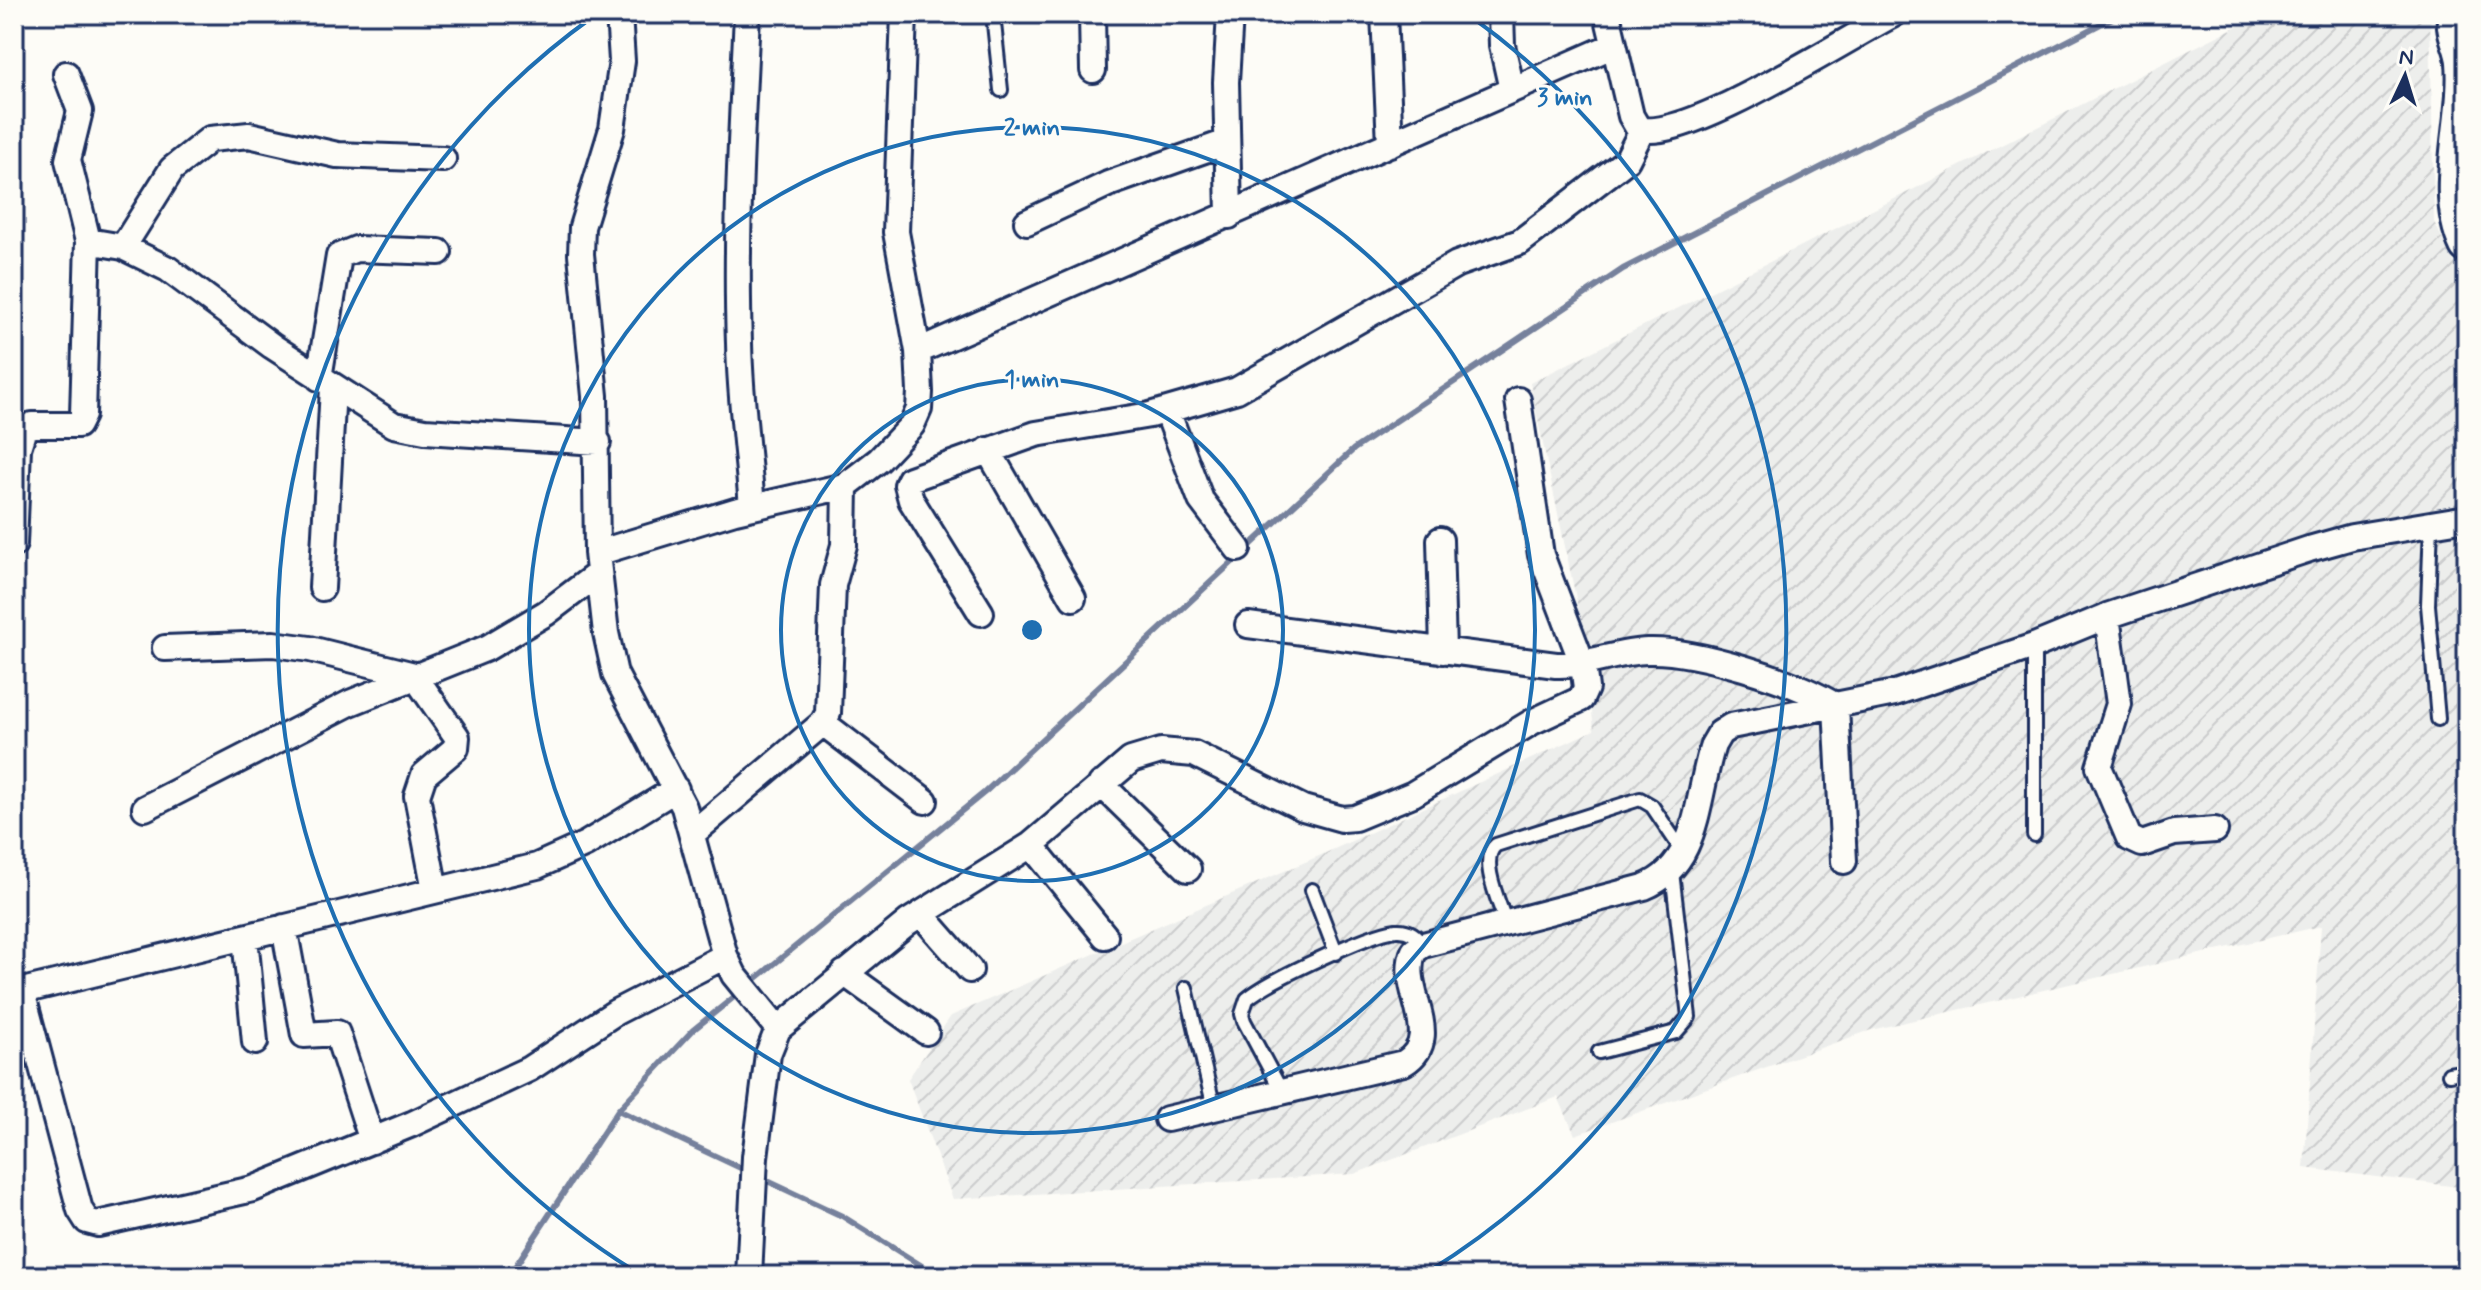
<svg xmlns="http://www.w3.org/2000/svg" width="2481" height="1290" font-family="Mynerve,sans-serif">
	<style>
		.industrial { fill: url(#industrial-furrows) }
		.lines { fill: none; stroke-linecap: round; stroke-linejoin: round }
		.stream { stroke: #76819c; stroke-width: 6 }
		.lane-casing { stroke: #1b2f5e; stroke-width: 18 }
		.street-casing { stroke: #1b2f5e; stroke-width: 30 }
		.secondary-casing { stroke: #1b2f5e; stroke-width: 40 }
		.lane { stroke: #fdfcf7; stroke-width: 12 }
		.street { stroke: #fdfcf7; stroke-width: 24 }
		.secondary { stroke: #fdfcf7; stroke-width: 34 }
		.ring { fill: none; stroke: #1f6fb2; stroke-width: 4 }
		.centre { fill: #1f6fb2; stroke: #fdfcf7; stroke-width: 4 }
		.ring-label { font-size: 24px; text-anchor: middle; font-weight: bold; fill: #1f6fb2; stroke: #fdfcf7; stroke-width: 6; stroke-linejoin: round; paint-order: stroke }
	</style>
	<defs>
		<pattern id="industrial-furrows" width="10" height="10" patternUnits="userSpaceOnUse" patternTransform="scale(2)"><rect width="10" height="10" fill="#edeeec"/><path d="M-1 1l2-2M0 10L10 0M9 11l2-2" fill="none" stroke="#cbcccd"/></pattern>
	</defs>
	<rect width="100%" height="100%" fill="#fdfcf7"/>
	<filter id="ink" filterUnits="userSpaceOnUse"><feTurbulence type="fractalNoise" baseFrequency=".0125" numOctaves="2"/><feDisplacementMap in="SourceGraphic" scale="16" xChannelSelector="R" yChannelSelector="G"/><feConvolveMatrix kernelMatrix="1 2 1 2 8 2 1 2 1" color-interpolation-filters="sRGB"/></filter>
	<g filter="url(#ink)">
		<path class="industrial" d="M 2261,14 L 2430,14 L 2434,222 L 2467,288 L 2467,1188 L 2304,1168 L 2321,926 L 1871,1030 L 1575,1135 L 1558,1097 L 1354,1174 L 953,1199 L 908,1079 L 951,1016 L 1319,856 L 1594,730 L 1582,626 L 1530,383 Z"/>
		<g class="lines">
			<path class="stream" d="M 747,986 L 985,792 L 1354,449 L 1623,269 L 2120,14
				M 618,1110 L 749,1172
				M 759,1177 L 842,1216 L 938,1276
				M 509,1276 L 618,1110 L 693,1030 L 739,993"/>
			<defs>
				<path id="lane" d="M 993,14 L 1001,90
					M 2431,524 L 2428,605 L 2438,719
					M 2034,835 L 2034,646
					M 1312,890 L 1336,953
					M 1506,923 C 1500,904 1478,859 1496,845 L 1640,799 L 1652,806 L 1683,852
					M 2465,948 L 2467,960
					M 1186,988 L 1214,1108
					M 1599,1052 L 1676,1032 L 1689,1017 L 1672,872
					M 2449,1074 L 2467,1071
					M 1282,1092 L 1244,1021 L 1242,1014 L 1247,999 C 1267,981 1370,933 1396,930 C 1408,929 1417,935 1423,945"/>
				<path id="street" d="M 619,14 L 622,61 L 612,129 L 582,227 L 581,254 L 595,396 L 597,553 L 606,633 L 615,674 L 684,807 L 725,956 L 734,975 L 778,1029
					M 747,14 C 742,124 735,233 739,343 C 740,398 748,453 752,507
					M 1092,14 L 1093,70
					M 1384,14 L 1390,144
					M 1501,14 L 1502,45 L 1512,90
					M 1607,14 L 1631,116 L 1638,128 C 1678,147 1849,37 1894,14
					M 1229,216 L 1226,82 L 1230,14
					M 1027,222 L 1108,184 L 1227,142
					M 88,241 L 123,247 L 168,269 L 272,346 L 394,425 L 425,431 L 598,442
					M 123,247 L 172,169 L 210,139 L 249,135 L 337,155 L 443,159
					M 918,351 L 1612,46
					M 319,378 L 339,256 L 356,249 L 439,252
					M 1167,411 L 1201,500 L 1238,549
					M 988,450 L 1073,598
					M 1440,540 L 1443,651
					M 14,544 L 18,448 L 24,429 L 32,425 L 78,425 L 83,415 L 88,241 L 68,160 L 80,111 L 66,74
					M 597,553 L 735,511 L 845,486 L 879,460 L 912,425 L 919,409 L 920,392 L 918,351 L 896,232 L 904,14
					M 322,588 L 333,388
					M 981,613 L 911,500 L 907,485 L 910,479 L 1036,434 L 1150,415 L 1237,390 L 1457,264 L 1520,242 L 1627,160 L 1642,130
					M 2107,616 L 2119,704 L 2099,767 L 2129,838 L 2142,844 L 2174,833 L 2215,830
					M 1248,625 L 1556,665 C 1588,666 1616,652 1647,651 C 1696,649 1795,681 1836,706 L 1844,861
					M 165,648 L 273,644 L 310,649 L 414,675 L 457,737 L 456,748 L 424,775 L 417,796 L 435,890
					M 823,723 L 925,801
					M 1101,784 L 1188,869
					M 145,808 L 350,703 L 487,648 L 546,613 L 599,573
					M 692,834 L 823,723 L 828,713 L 833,585 L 844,545 L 845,486
					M 1031,845 L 1105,936
					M 921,914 L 970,970
					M 284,927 L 304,1035 L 337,1033 L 372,1141
					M 245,937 L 255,1042
					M 844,973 L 926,1032
					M 22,992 L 80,1210 L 87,1221 L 98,1224 L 253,1189 L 412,1124 L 529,1069 L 616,1012 L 725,956
					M 14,993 L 537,866 L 586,844 L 676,789
					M 1167,1119 L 1404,1063 C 1447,1037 1397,988 1414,951 L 1423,945 L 1644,887 C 1700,865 1696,796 1713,745 L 1720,733 L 1731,726 L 1895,693 L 2034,646 L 2107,616 L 2309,549 L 2352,537 L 2467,518
					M 749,1276 L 755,1157 L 768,1054 L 778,1029 L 908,922 L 1031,845 L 1131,760 L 1161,751 L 1194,754 L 1303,808 L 1342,819 L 1355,818 L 1413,794 L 1532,722 L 1581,699 L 1586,688 L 1583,665 L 1541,555 L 1518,400"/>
				<path id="secondary" d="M 2456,14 C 2451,30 2463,46 2464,62 C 2469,120 2441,190 2467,245"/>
			</defs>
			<use href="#lane" class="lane-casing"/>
			<use href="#street" class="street-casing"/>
			<use href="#secondary" class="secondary-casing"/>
			<use href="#lane" class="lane"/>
			<use href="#street" class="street"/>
			<use href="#secondary" class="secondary"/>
		</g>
	</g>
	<g class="ring">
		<circle cx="1032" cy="630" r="251"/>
		<circle cx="1032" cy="630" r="503"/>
		<path d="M638 1273A754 754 0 0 1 594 16M1470 16A754 754 0 0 1 1426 1273"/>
	</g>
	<circle cx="1032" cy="630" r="12" class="centre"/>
	<g class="ring-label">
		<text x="1565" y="105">3 min</text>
		<text x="1032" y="135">2 min</text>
		<text x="1032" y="387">1 min</text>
	</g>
	<rect width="2481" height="1290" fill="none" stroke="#fdfcf7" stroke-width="48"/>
	<rect x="24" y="24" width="2433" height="1242" fill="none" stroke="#1b2f5e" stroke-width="3" filter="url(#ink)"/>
	<g transform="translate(2405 76) rotate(4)" stroke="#fdfcf7" stroke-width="6" paint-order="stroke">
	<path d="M0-6L14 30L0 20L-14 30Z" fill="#1b2f5e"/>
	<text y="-12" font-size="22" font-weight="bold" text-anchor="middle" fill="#1b2f5e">N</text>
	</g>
</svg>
